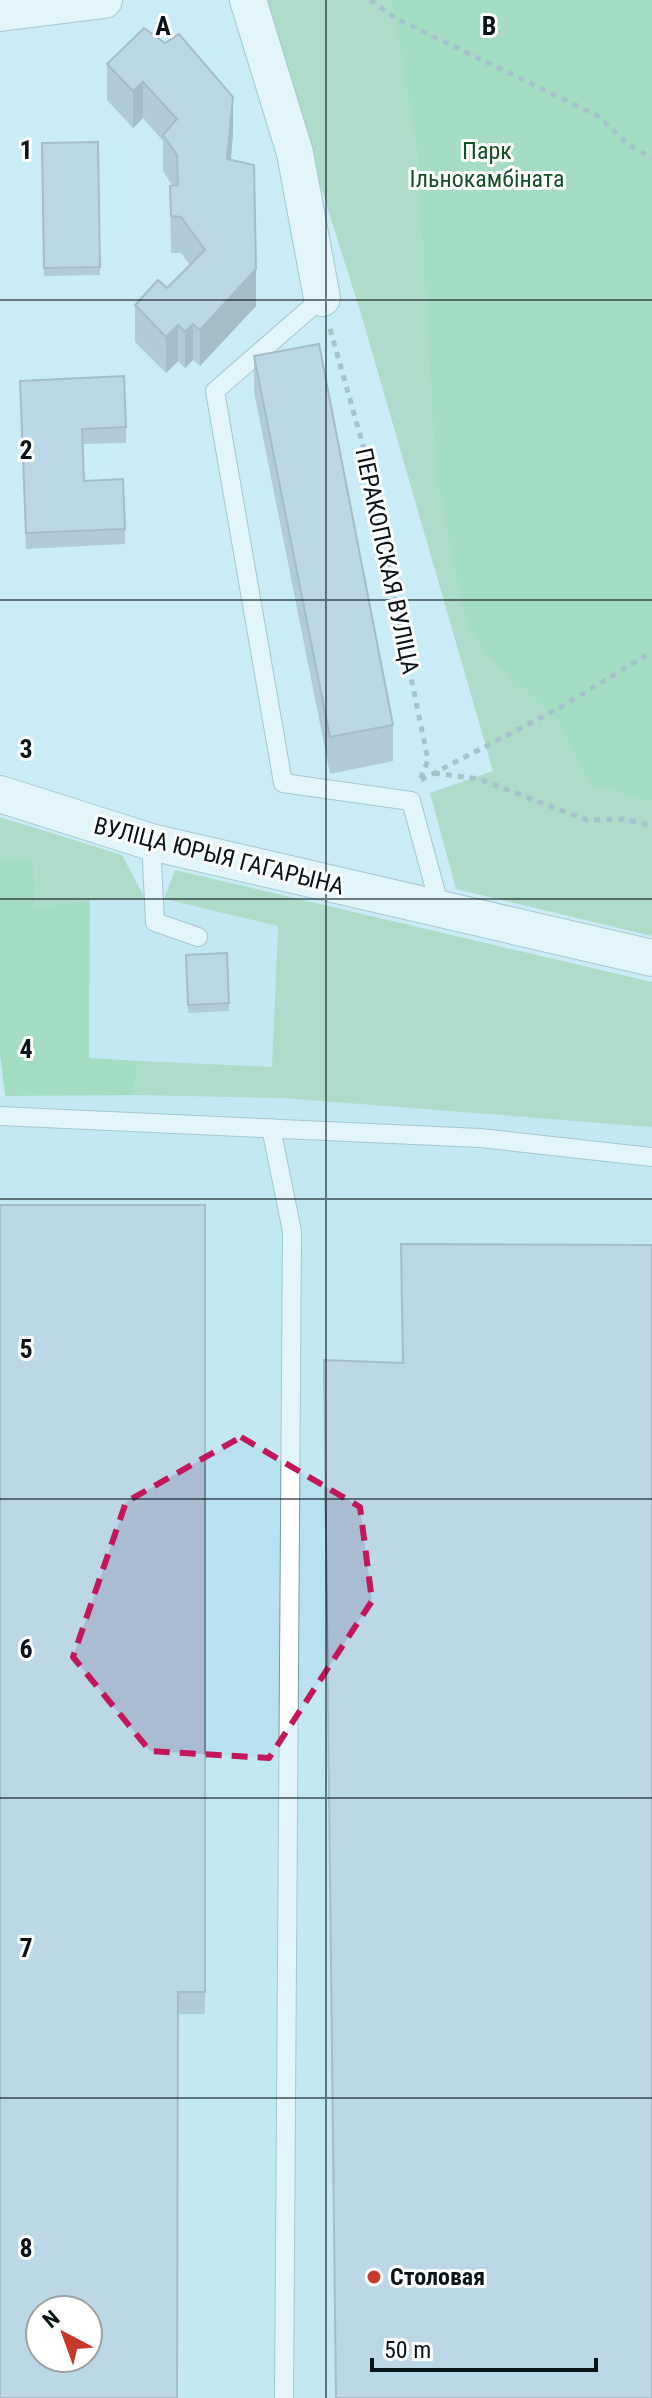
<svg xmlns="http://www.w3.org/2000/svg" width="652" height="2398" font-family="'Roboto Condensed',sans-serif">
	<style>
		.built { fill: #b8e2ef; fill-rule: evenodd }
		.green { fill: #8ac794 }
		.forest { fill: #78cb88 }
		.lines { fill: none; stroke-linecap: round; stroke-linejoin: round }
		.service-casing { stroke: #7998a1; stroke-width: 20 }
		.minor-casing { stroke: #7998a1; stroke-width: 38 }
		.path { stroke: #799098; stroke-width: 5; stroke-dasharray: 6 6; stroke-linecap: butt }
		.service { stroke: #fff; stroke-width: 18 }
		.minor { stroke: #fff; stroke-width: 36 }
		.wall { fill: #92a2b5 }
		.shaded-wall { fill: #778493 }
		.building { fill: #aabcd2; stroke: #778493; stroke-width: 2; fill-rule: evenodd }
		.marked { fill: none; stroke: #c2185b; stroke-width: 6; stroke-dasharray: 16 10; stroke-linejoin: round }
		.grid { fill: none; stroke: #091418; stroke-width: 2; stroke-opacity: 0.55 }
		.poi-dot { fill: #c6392b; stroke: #fff; stroke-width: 3 }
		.labels { text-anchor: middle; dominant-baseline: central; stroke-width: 6; stroke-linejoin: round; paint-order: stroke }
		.park-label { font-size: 24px; fill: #135025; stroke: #fff }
		.street-label { font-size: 24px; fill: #091418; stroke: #fff }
		.poi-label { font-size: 24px; font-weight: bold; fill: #091418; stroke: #fff; text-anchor: start }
		.grid-label { font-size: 26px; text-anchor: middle; font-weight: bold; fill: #091418; stroke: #fff; stroke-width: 6; stroke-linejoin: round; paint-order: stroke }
	</style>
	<rect width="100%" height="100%" fill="#cbecf6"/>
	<path class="built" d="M 164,899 L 278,926 L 272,1068 L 89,1059 L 90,900 Z
		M 82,1094 L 283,1098 L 652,1127 L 652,2398 L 0,2398 L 0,1096 ZM 40,2310 L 88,2310 L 88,2358 L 40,2358 Z"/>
	<path class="green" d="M 262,0 L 652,0 L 652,936 L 456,889 L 430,793 L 493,771 L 362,317 Z
		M 0,817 L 122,855 L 145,899 L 90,900 L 36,906 L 34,860 L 0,857 Z
		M 175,870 L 652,982 L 652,1127 L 283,1098 L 133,1095 L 139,1061 L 272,1067 L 278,926 L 164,899 Z"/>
	<path class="forest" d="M 392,0 L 652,0 L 652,802 L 590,784 L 558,721 L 489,656 L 470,631 L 461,600 L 436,472 L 417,147 Z
		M 0,857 L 34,860 L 36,906 L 90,900 L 89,1058 L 139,1061 L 133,1095 L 5,1096 L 0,1054 Z"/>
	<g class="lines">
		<defs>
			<path id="service" d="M 322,298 L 215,391 L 283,783 L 411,801 L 441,911
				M 151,842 L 155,922 L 198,937
				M 0,1116 L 480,1138 L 652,1157
				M 271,1128 L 292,1231 L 284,2398"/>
			<path id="minor" d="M 248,0 L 295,153 L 322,298
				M 0,13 L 104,0
				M 0,794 L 151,842 L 652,958"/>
		</defs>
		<use href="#service" class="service-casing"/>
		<use href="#minor" class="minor-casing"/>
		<path class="path" d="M 370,0 L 395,18 L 598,116 L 629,145 L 652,158
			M 330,329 L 364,449 L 428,760 L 419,782
			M 434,773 L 479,779 L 587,820 L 623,819 L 652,826
			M 421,780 L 559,708 L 652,652"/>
		<use href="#service" class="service"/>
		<use href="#minor" class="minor"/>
	</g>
	<path class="wall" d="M 144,28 L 233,133 L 231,160 L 256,306 L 200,366 L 193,360 L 185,368 L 178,361 L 166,373 L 135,342 L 135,305 L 167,288 L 190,265 L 181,253 L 171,253 L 170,186 L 172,185 L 163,171 L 163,141 L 143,118 L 133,128 L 107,100 L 107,64 Z
		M 98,142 L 100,275 L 44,276 L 42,143 Z
		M 254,356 L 393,725 L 393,761 L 330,774 L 254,392 Z
		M 20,381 L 126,427 L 126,443 L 83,444 L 84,481 L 125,529 L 125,544 L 26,549 Z
		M 227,953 L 229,1011 L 188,1013 L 186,955 Z
		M 205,1205 L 205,2014 L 178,2014 L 0,2398 Z"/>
	<path class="shaded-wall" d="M 143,82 L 143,118 L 133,128 L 133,91 Z
		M 233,97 L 233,133 L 227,195 L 227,159 Z
		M 256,269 L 256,306 L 200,366 L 200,330 Z
		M 193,324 L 193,360 L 185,368 L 185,332 Z
		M 178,325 L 178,361 L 166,373 L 166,337 Z"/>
	<path class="building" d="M 144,28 L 165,43 L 179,34 L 233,97 L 227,159 L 254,165 L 256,269 L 200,330 L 193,324 L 185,332 L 178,325 L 166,337 L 135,305 L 158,280 L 167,288 L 205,250 L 181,217 L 171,216 L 170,186 L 178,185 L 177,155 L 163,135 L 177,119 L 143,82 L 133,91 L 107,64 Z
		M 98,142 L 100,267 L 44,268 L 42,143 Z
		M 319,344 L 393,725 L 330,737 L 254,356 Z
		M 124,376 L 126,427 L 82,429 L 84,481 L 123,479 L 125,529 L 26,533 L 20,381 Z
		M 227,953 L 229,1003 L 188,1005 L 186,955 Z
		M 0,1205 L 205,1205 L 205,1992 L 178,1992 L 177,2398 L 0,2398 ZM 40,2310 L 88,2310 L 88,2358 L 40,2358 Z
		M 401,1244 L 652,1245 L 652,2398 L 336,2398 L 324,1360 L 403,1363 Z"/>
	<path d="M0 0H652V2398H0ZM 241,1437 L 360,1507 L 372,1601 L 269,1758 L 150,1751 L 73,1657 L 126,1502 Z" fill="#cbecf6" fill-opacity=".55" fill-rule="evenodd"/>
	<path class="marked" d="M 241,1437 L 360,1507 L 372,1601 L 269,1758 L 150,1751 L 73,1657 L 126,1502 Z"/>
	<path class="grid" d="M 326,0 L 326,2398M 0,300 L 652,300M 0,600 L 652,600M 0,899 L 652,899M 0,1199 L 652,1199M 0,1499 L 652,1499M 0,1798 L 652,1798M 0,2098 L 652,2098"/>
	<circle class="poi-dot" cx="374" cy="2277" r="8"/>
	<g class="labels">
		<g class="park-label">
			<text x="487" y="151">Парк<tspan x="487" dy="28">Ільнокамбіната</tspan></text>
		</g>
		<g class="street-label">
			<text transform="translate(387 561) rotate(78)">ПЕРАКОПСКАЯ ВУЛІЦА</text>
			<text transform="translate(219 856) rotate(14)">ВУЛІЦА ЮРЫЯ ГАГАРЫНА</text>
		</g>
		<g class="poi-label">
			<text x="390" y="2277">Столовая</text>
		</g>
	</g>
	<g class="grid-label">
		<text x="163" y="35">A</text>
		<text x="489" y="35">B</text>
		<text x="26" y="159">1</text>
		<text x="26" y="459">2</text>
		<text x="26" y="758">3</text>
		<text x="26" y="1058">4</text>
		<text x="26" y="1358">5</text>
		<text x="26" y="1658">6</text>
		<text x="26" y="1957">7</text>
		<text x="26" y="2257">8</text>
	</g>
	<g transform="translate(64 2334) rotate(319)"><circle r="38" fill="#ffffff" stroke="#9da1a3" stroke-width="2"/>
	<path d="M0-6L14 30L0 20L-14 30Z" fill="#c6392b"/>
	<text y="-12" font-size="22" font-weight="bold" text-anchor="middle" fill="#091418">N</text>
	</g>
	<path d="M372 2358v12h224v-12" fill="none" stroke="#091418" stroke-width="4"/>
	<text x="384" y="2358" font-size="24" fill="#091418" stroke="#ffffff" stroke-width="6" paint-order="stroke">50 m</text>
</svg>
